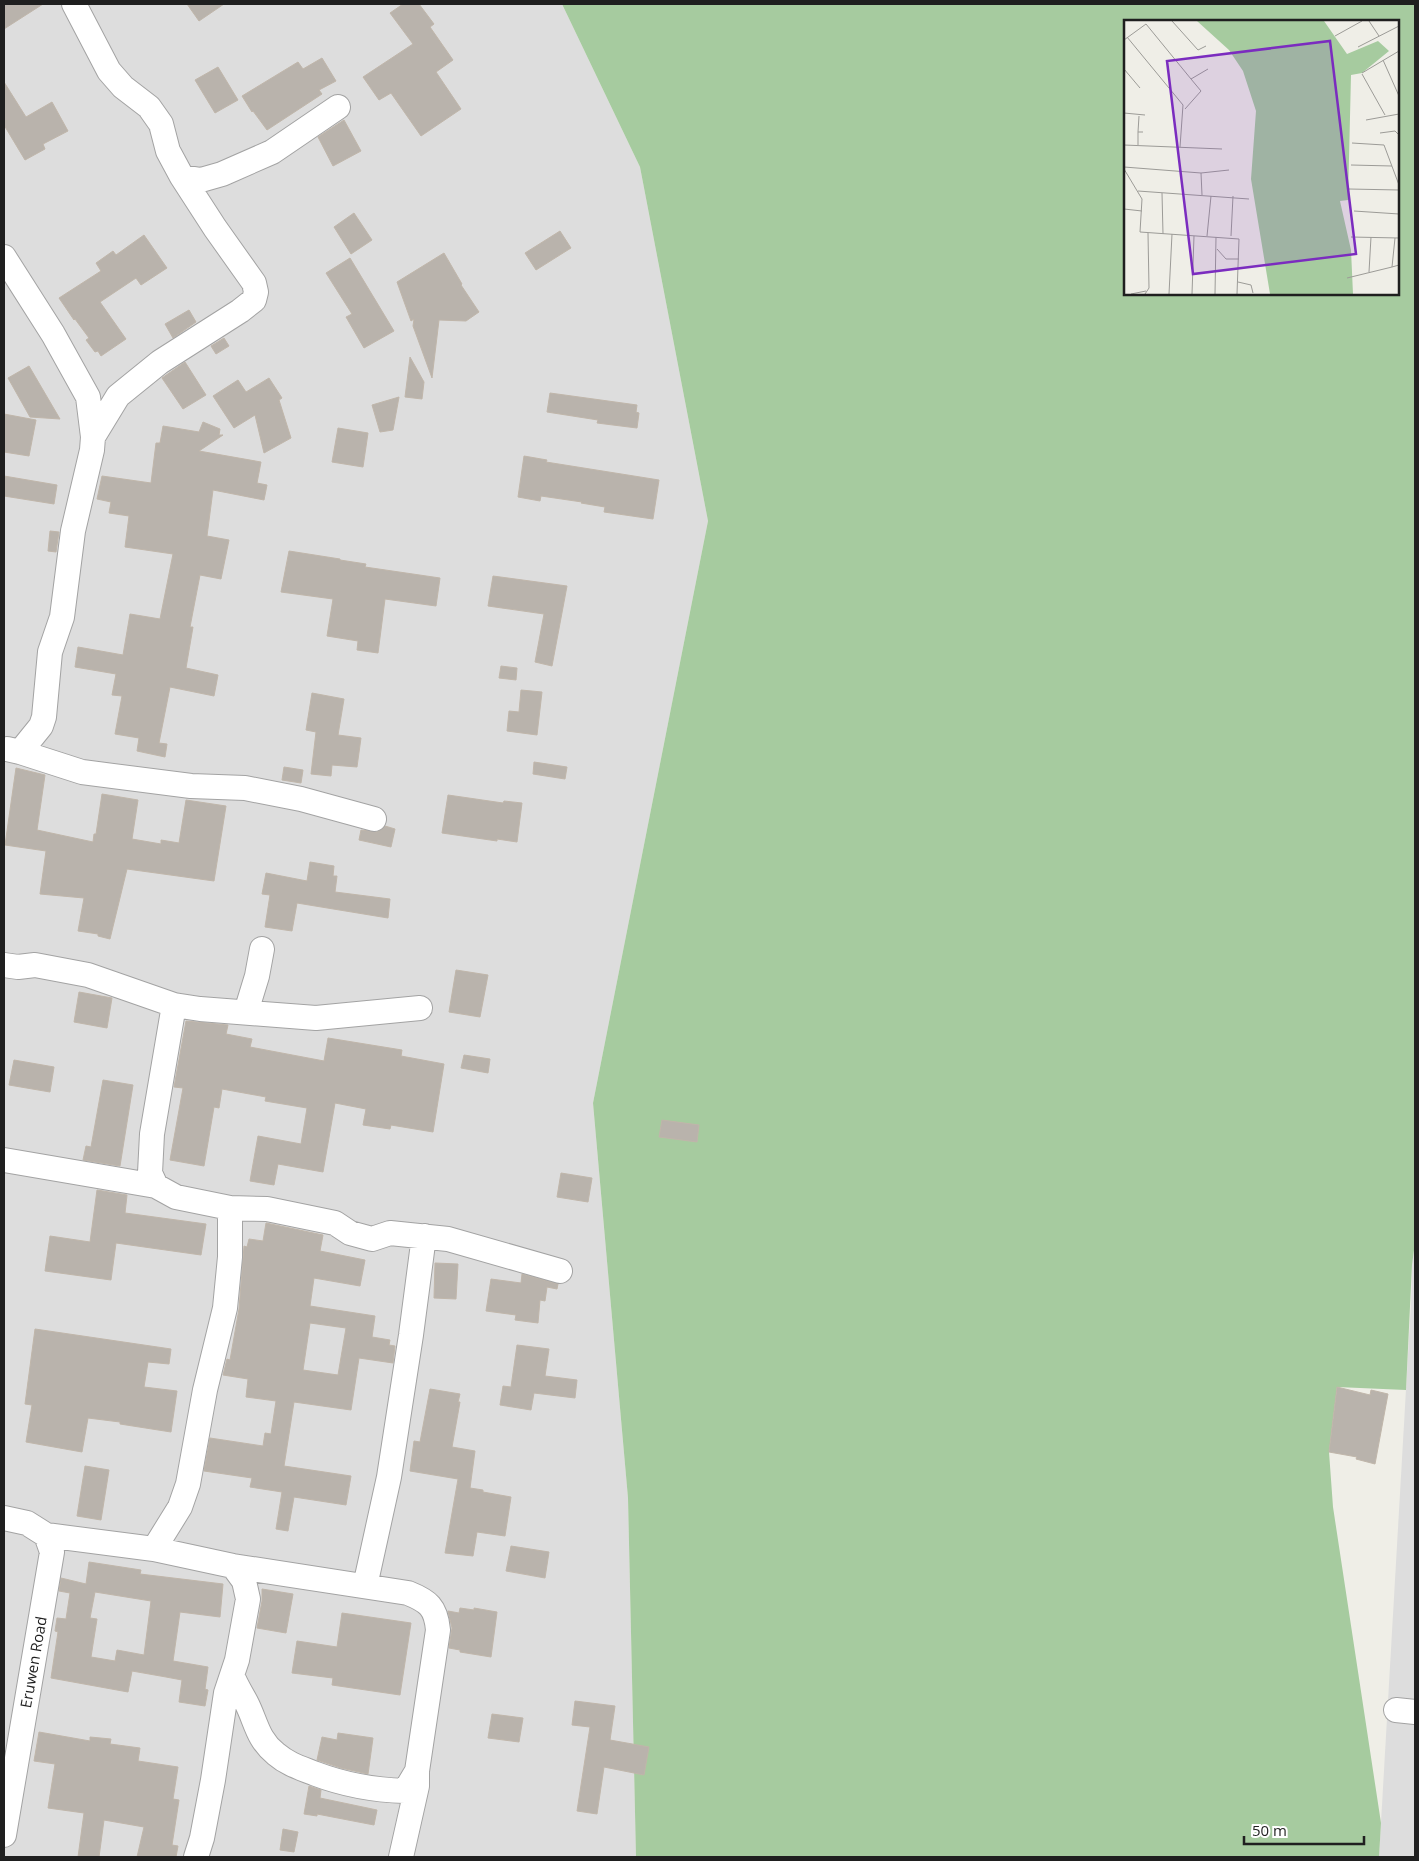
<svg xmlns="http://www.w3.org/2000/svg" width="1419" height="1861" font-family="'Open Sans',sans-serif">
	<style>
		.residential { fill: #ddd }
		.forest { fill: #a6cb9f; fill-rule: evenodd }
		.building { fill: #b9b3ac; stroke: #c0b6aa; fill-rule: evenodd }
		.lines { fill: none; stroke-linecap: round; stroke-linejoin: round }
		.minor-casing { stroke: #a3a3a3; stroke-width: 26 }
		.minor { stroke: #fff; stroke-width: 24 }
		.labels { text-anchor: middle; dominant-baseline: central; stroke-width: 5; stroke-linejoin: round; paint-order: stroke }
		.street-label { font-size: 15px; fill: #1f1f1f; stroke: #fff }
		.inset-road { fill: none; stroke: #9c9b97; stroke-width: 1 }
		.view { fill: #7b2cbf; fill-opacity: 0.15; stroke: #7b2cbf; stroke-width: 2.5 }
		.inset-edge { fill: none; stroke: #1f1f1f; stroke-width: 2.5 }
	</style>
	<rect width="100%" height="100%" fill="#efeee7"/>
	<path class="residential" d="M 4,4 L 562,4 L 640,167 L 708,521 L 593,1103 L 628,1498 L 636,1857 L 4,1857 Z
		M 1415,1243 L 1415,1857 L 1379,1857 L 1411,1303 L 1412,1265 Z"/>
	<path class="forest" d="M 562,4 L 1415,4 L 1415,1243 L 1412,1265 L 1406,1390 L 1337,1387 L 1329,1452 L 1333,1507 L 1381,1823 L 1379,1857 L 636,1857 L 628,1498 L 593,1103 L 708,521 L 640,167 ZM 1125,21 L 1398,21 L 1398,294 L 1125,294 Z"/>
	<path class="building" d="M 4,4 L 43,4 L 4,29 Z
		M 187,4 L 224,4 L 199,21 Z
		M 403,4 L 419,4 L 434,24 L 430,27 L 453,60 L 436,72 L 461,109 L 421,136 L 391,93 L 379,100 L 363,77 L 413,44 L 390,13 Z
		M 322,58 L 336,81 L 319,90 L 322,94 L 267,130 L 253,111 L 252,112 L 242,96 L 298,62 L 303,69 Z
		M 218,67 L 238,100 L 215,113 L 195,80 Z
		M 4,82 L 26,117 L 52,102 L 68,131 L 43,144 L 45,149 L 25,160 L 4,125 Z
		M 344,120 L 361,151 L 333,166 L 318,137 Z
		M 354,213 L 372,240 L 351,254 L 334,227 Z
		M 560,231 L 571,248 L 536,270 L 525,253 Z
		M 144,235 L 167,268 L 141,285 L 136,278 L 100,302 L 126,339 L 101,356 L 98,351 L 95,352 L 86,340 L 89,338 L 75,319 L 74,320 L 59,298 L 101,271 L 96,263 L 113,251 L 116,255 Z
		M 444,253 L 462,284 L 461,285 L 479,312 L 466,321 L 439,320 L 432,378 L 413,326 L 414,319 L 411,321 L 397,282 Z
		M 350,258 L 394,331 L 364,348 L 346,317 L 352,314 L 326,273 Z
		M 189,310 L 196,322 L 173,338 L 165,324 Z
		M 224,338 L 229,346 L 216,354 L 211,346 Z
		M 410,357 L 424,382 L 422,399 L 405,397 Z
		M 185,362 L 206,395 L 183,409 L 162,378 Z
		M 29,366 L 60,419 L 30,417 L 8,378 Z
		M 269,378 L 282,398 L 279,400 L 291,438 L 264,453 L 255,415 L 234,428 L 213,396 L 238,380 L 246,392 Z
		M 550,393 L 637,405 L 636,412 L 639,413 L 637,428 L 597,423 L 598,420 L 547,412 Z
		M 399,397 L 393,430 L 380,432 L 372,405 Z
		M 4,414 L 36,420 L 29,456 L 4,452 Z
		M 203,422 L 220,429 L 219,435 L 223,435 L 199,451 L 261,462 L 257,483 L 267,485 L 264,500 L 213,490 L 207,536 L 229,540 L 221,579 L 200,575 L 190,627 L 193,627 L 186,668 L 218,675 L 214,696 L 170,687 L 159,743 L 167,744 L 165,757 L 137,751 L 139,738 L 115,734 L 122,696 L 112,695 L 116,674 L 75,667 L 78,647 L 123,655 L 130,614 L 160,619 L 173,554 L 125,547 L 129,516 L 109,513 L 111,502 L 97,499 L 102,476 L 151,483 L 156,443 L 160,443 L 163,426 L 199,432 Z
		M 338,428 L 368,433 L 363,467 L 332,462 Z
		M 524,456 L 547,460 L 546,462 L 659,480 L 653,519 L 604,512 L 605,507 L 581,503 L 582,502 L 541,496 L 540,501 L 518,497 Z
		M 4,476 L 57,485 L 54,504 L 4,496 Z
		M 50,531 L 59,532 L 56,552 L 48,551 Z
		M 289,551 L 340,559 L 340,560 L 366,564 L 365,567 L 440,578 L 436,606 L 385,599 L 378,653 L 357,650 L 358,641 L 327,636 L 333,599 L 281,592 Z
		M 493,576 L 567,586 L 552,666 L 535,662 L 544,614 L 488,606 Z
		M 501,666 L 517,668 L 516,680 L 499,678 Z
		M 521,690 L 542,692 L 537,735 L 507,731 L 509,711 L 519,712 Z
		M 312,693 L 344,699 L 338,735 L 361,738 L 357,767 L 332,765 L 331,776 L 311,774 L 316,732 L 306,730 Z
		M 534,762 L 567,767 L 565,779 L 533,774 Z
		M 284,767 L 303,770 L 301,783 L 282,780 Z
		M 16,768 L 45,775 L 37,830 L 93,842 L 94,834 L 96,834 L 102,794 L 138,800 L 132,839 L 161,844 L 161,840 L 179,843 L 186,800 L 226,806 L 214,881 L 127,869 L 110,939 L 98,936 L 98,934 L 78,931 L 84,898 L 40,894 L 46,851 L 5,845 Z
		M 448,795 L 503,803 L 504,801 L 522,803 L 517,842 L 497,839 L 497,841 L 442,833 Z
		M 385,826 L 395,829 L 391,847 L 359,840 L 361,830 L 377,832 Z
		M 310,862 L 334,866 L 333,876 L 337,876 L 335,892 L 390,899 L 388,918 L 297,903 L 292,931 L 265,927 L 270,895 L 262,894 L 266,873 L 307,881 Z
		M 456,970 L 488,975 L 480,1017 L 449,1012 Z
		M 79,992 L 112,998 L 107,1028 L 74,1022 Z
		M 186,1021 L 228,1025 L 226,1034 L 252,1039 L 250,1047 L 324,1061 L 328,1038 L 402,1050 L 401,1056 L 444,1064 L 433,1132 L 391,1125 L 390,1129 L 363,1125 L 366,1109 L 335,1103 L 323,1172 L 278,1164 L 274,1185 L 250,1181 L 258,1136 L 301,1144 L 307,1108 L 265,1101 L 266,1097 L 222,1089 L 219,1108 L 214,1107 L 204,1166 L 170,1160 L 183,1088 L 174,1087 Z
		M 464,1055 L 490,1059 L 488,1073 L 461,1068 Z
		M 14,1060 L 54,1067 L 50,1092 L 9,1085 Z
		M 103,1080 L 133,1085 L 120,1166 L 83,1160 L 86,1146 L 91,1147 Z
		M 662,1120 L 699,1125 L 697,1142 L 659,1137 Z
		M 561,1173 L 592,1178 L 588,1202 L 557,1197 Z
		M 97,1190 L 127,1195 L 125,1213 L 206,1224 L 201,1255 L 116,1243 L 111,1280 L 45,1271 L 50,1236 L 90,1242 Z
		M 266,1223 L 323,1235 L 320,1251 L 365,1260 L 360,1286 L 314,1278 L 310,1306 L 375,1316 L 372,1337 L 390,1340 L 389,1345 L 395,1346 L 393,1363 L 359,1358 L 351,1410 L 294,1402 L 284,1466 L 351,1476 L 346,1505 L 294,1497 L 288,1531 L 276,1529 L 282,1492 L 250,1487 L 252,1478 L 204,1471 L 210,1438 L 263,1446 L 265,1433 L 271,1434 L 276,1401 L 246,1397 L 248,1379 L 223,1375 L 227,1359 L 230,1360 L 239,1309 L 244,1246 L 247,1247 L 249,1239 L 263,1241 ZM 310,1323 L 346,1328 L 338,1375 L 303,1370 Z
		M 435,1263 L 458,1264 L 456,1299 L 434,1298 Z
		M 522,1274 L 558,1284 L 557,1289 L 547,1287 L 545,1301 L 540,1300 L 538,1323 L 515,1320 L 516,1315 L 486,1311 L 491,1279 L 521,1283 Z
		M 35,1329 L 171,1349 L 169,1364 L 148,1362 L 144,1387 L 177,1391 L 171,1432 L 120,1424 L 120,1422 L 88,1418 L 82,1452 L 26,1442 L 32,1405 L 25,1404 Z
		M 517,1345 L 549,1349 L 545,1376 L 577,1380 L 575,1398 L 534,1393 L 531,1410 L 500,1405 L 503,1386 L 511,1387 Z
		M 1337,1387 L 1370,1395 L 1371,1390 L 1388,1394 L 1375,1464 L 1356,1459 L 1357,1457 L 1329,1452 Z
		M 430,1389 L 460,1394 L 458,1402 L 460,1402 L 452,1447 L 475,1451 L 470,1488 L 483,1490 L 483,1492 L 511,1497 L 505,1536 L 477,1532 L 473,1556 L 445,1553 L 458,1479 L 410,1471 L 414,1441 L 420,1442 Z
		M 85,1466 L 109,1470 L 101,1520 L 77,1516 Z
		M 511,1546 L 549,1552 L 545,1578 L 506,1571 Z
		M 89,1562 L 141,1570 L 140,1574 L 223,1584 L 220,1617 L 180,1612 L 173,1661 L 208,1667 L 205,1689 L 208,1690 L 205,1706 L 179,1702 L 182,1680 L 166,1677 L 132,1671 L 128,1692 L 51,1678 L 58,1632 L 55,1631 L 57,1618 L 66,1619 L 70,1593 L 59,1591 L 61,1578 L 86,1584 ZM 95,1592 L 151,1601 L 144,1655 L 117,1650 L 115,1661 L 91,1657 L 97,1619 L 90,1618 Z
		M 262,1589 L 293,1594 L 286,1633 L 257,1628 L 262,1601 Z
		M 460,1608 L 474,1610 L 474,1608 L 497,1612 L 491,1657 L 460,1652 L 460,1650 L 449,1648 L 452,1628 L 448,1611 L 459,1613 Z
		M 342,1613 L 411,1623 L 400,1695 L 332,1685 L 333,1678 L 292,1673 L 297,1641 L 337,1647 Z
		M 575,1701 L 615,1706 L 610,1740 L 649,1747 L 644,1775 L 604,1767 L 597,1814 L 577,1811 L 590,1727 L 572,1725 Z
		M 492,1714 L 523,1718 L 519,1742 L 488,1738 Z
		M 39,1732 L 90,1741 L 90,1737 L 111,1739 L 110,1744 L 140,1748 L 138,1761 L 178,1767 L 173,1799 L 179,1800 L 172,1845 L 178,1846 L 176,1857 L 137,1857 L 144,1827 L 104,1820 L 99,1857 L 78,1857 L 84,1813 L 48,1808 L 55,1764 L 34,1761 Z
		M 338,1733 L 373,1738 L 368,1774 L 341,1768 L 317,1760 L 322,1737 L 337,1740 Z
		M 309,1786 L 321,1790 L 320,1798 L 377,1810 L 374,1825 L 317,1814 L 317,1816 L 304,1814 Z
		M 283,1829 L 298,1832 L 294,1852 L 280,1850 Z"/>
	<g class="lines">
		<defs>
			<path id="minor" d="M 74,4 L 109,71 L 123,87 L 149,107 L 161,124 L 168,151 L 182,177 L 201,180 L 222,174 L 272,152 L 338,107
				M 4,257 L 53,334 L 88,397 L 93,437 L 92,450 L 73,531 L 62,617 L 50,652 L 44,717 L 41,726 L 20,752
				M 93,437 L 118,396 L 160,362 L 240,311 L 254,300 L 256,292 L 254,283 L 215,228 L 182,177
				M 7,749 L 20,752 L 82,772 L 191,786 L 245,788 L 301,799 L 374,819
				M 4,965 L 18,967 L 35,965 L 88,975 L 174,1005 L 152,1134 L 150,1173 L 156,1186
				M 174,1005 L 200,1009 L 316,1018 L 420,1008
				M 246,1012 L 257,976 L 262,949
				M 4,1160 L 156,1186 L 176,1197 L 230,1208 L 267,1209 L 335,1223 L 350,1233 L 372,1239 L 390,1233 L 448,1239 L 560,1271
				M 4,1518 L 27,1523 L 46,1535 L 52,1552 L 4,1835
				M 46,1535 L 154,1549 L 233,1566 L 408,1593 C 428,1601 436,1607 438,1630 L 417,1771 L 417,1786 L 401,1857
				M 154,1549 L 180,1507 L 188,1484 L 205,1390 L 225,1308 L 230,1257 L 230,1208
				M 367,1577 L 389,1477 L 411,1335 L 424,1236
				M 232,1675 C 236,1685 241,1693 246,1702 C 256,1721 257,1739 276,1754 C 289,1765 301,1768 316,1774 C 345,1785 374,1790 405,1791 L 417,1771
				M 1396,1710 L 1415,1712
				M 196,1857 L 202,1838 L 213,1780 L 226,1693 L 237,1660 L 248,1599 L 244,1581 L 233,1566"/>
		</defs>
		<use href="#minor" class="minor-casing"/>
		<use href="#minor" class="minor"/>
	</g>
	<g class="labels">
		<g class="street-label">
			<text transform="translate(33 1662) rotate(-80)">Eruwen Road</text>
		</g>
	</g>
	<g transform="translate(1124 20)">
		<rect width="275" height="275" fill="#efeee7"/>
		<path d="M 73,1 L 200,1 L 223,34 L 254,21 L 265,31 L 238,53 L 227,55 L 224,180 L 216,181 L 227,230 L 229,274 L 146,274 L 127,159 L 132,91 L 119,51 L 105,30 Z" fill="#a6cb9f"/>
		<path class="inset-road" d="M 48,1 L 74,30 L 82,26M 245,1 L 255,16M 211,16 L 238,1M 3,17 L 59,85 L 56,127M 0,20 L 22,4 L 67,59 L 84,49M 234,27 L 275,6M 259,40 L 275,76M 0,49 L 16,68M 238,53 L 275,31M 238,54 L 261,95M 61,89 L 77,71 L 67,59M 0,93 L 21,95M 242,100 L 275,94M 14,112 L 15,96M 256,113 L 271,111 L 275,115M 228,123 L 260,125 L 275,165M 0,125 L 98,129M 14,125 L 14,112 L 19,112M 227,145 L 268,146M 0,147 L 77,153 L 78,175M 0,149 L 18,179 L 16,212 L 115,219 L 113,274M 77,153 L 105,150M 225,169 L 275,170M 14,171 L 125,179M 38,173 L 39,214M 0,189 L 18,191M 230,191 L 275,194M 83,216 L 87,176M 107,216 L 109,176M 227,217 L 275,218M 271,218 L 268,247 L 275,245M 93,229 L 102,239 L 115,239M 245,252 L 247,217M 223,258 L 268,247M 114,262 L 127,265 L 129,273M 7,274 L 22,271M 21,274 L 25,268 L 24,213M 45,274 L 48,214M 68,274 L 70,216M 91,274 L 92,217"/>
		<path class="view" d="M 206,21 L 232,234 L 69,254 L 43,41 Z"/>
		<rect width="275" height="275" class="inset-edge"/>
	</g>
	<rect width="1419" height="1861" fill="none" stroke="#1f1f1f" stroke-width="10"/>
	<path d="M1244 1836v8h120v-8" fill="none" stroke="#1f1f1f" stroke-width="2.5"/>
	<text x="1252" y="1836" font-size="15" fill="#1f1f1f" stroke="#ffffff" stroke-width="4" paint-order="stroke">50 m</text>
</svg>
